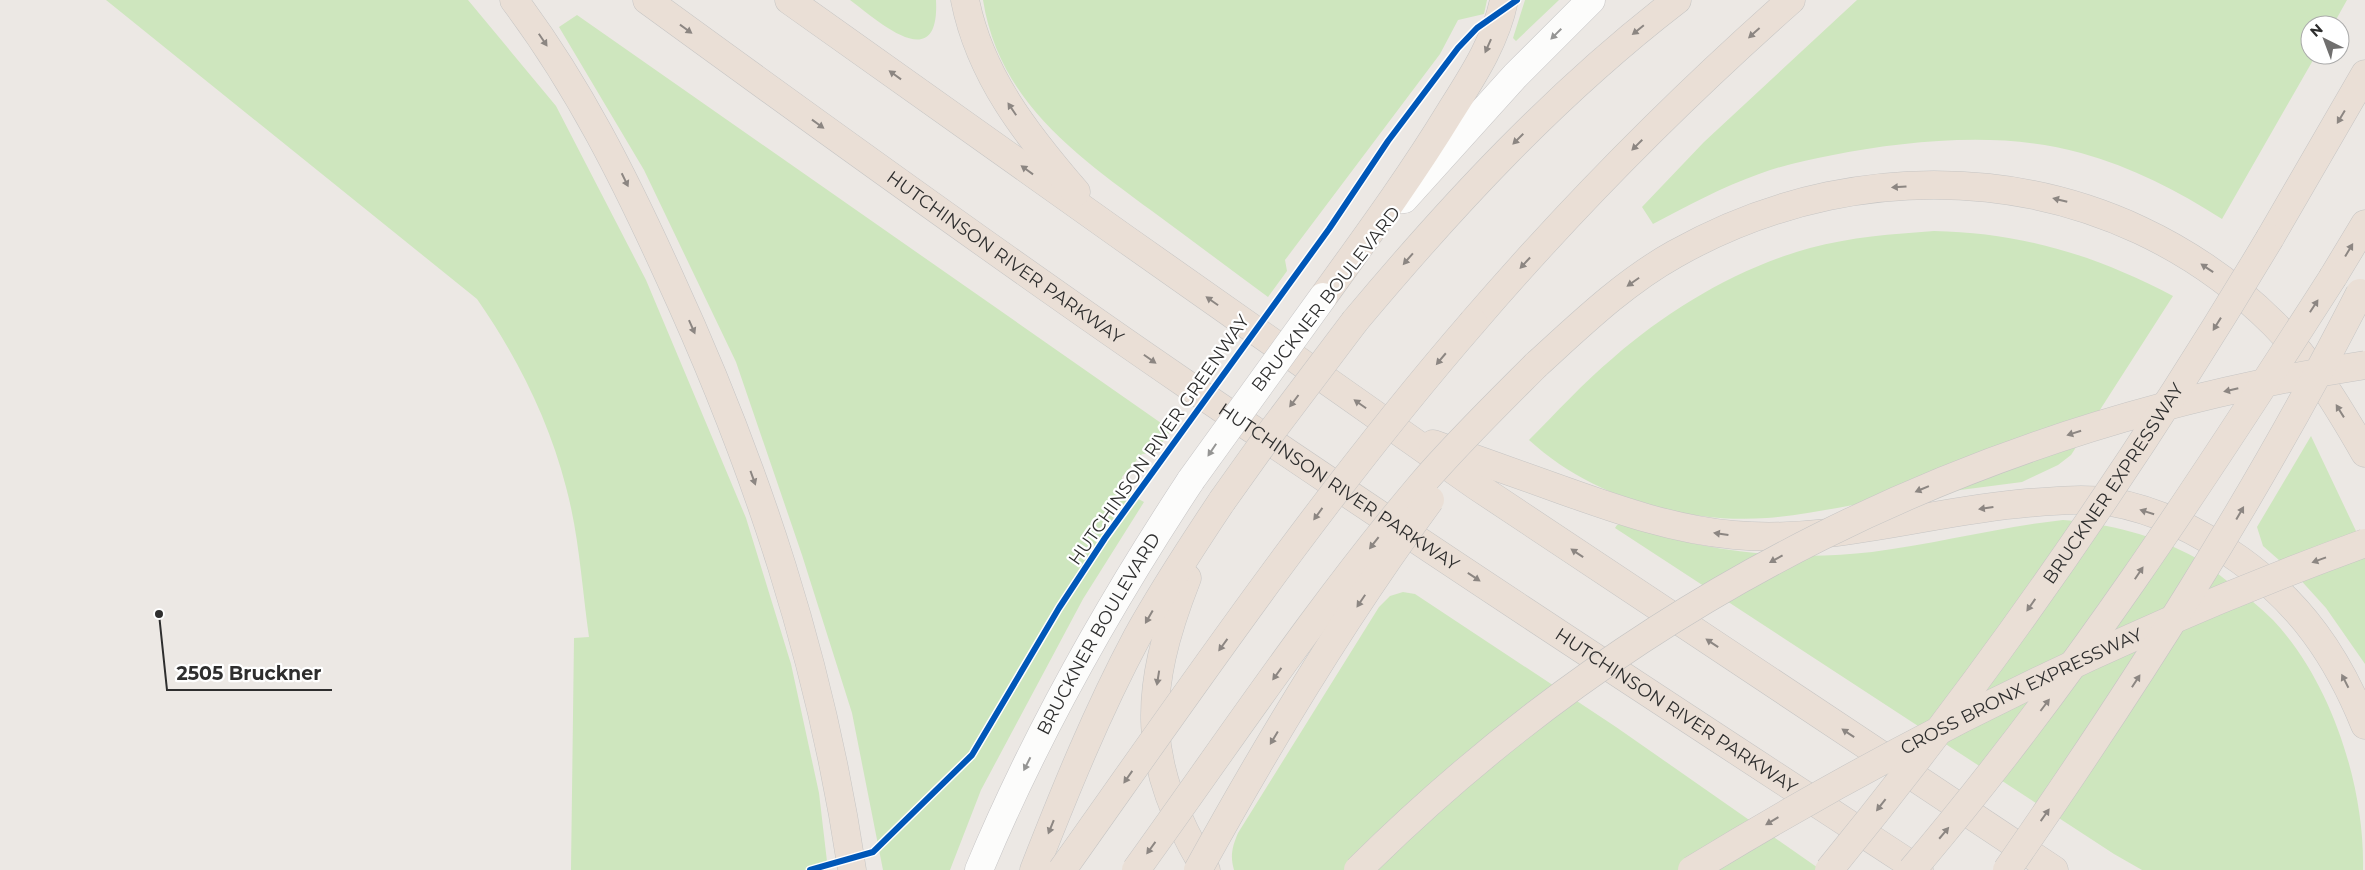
<svg xmlns="http://www.w3.org/2000/svg" width="2365" height="870" font-family="Montserrat,sans-serif">
	<style>
		.green { fill: #cee6be }
		.lines { fill: none; stroke-linecap: round; stroke-linejoin: round }
		.secondary-casing { stroke: #c5c4c5; stroke-width: 29 }
		.highway-casing { stroke: #c6c5c4; stroke-width: 29 }
		.secondary { stroke: #fcfcfb; stroke-width: 28 }
		.highway { stroke: #eadfd6; stroke-width: 28 }
		.secondary-bridge-casing { stroke: #c5c4c5; stroke-width: 29; stroke-linecap: butt }
		.highway-bridge-casing { stroke: #c6c5c4; stroke-width: 29; stroke-linecap: butt }
		.secondary-bridge { stroke: #fcfcfb; stroke-width: 28 }
		.highway-bridge { stroke: #eadfd6; stroke-width: 28 }
		.cycleway-casing { stroke: #fff; stroke-width: 9 }
		.cycleway { stroke: #0057b8; stroke-width: 6 }
		.oneway { fill: #8c8682 }
		.oneway2 { fill: #959594 }
		.labels { text-anchor: middle; dominant-baseline: central; stroke-width: 4.5; stroke-linejoin: round; paint-order: stroke }
		.street-label { font-size: 18px; fill: #2e2e2e; stroke: #fff }
		.leader { fill: none; stroke: #2e2e2e; stroke-width: 2 }
		.callout-dot { fill: #2e2e2e; stroke: #fff; stroke-width: 2 }
		.callout-label { font-size: 19px; text-anchor: middle; font-weight: bold; fill: #2e2e2e; stroke: #fff; stroke-width: 4.5; stroke-linejoin: round; paint-order: stroke }
	</style>
	<rect width="100%" height="100%" fill="#ece8e4"/>
	<path class="green" d="M 106,0 L 468,0 L 556,106 L 646,280 L 746,518 L 791,664 L 819,793 L 828,870 L 571,870 L 574,638 L 589,637 C 582,587 579,535 566,487 C 549,420 516,355 477,299 Z
		M 850,0 L 936,0 C 940,78 877,20 850,0 Z
		M 983,0 L 1487,0 L 1484,14 L 1458,20 L 1440,54 L 1285,260 L 1287,271 L 1268,297 C 1229,268 1191,240 1152,211 C 1075,154 999,101 983,0 Z
		M 1525,0 L 1559,0 L 1516,41 L 1513,38 Z
		M 1857,0 L 2347,0 L 2333,25 L 2310,25 L 2310,55 L 2316,55 L 2222,219 C 2178,191 2132,167 2081,153 C 2004,131 1910,140 1833,155 C 1808,160 1783,165 1759,174 C 1722,187 1687,206 1653,224 L 1642,207 L 1704,142 Z
		M 577,15 L 1171,430 L 1155,453 L 1142,454 L 1122,477 L 1124,491 L 1144,502 L 1083,599 L 981,790 L 950,870 L 883,870 L 852,713 L 802,555 L 736,362 L 644,170 L 559,27 Z
		M 1934,231 C 2023,233 2095,255 2173,296 L 2071,455 L 2058,465 L 2022,482 C 1976,488 1929,494 1883,500 C 1844,506 1806,515 1767,518 C 1683,524 1591,497 1529,440 C 1557,412 1583,383 1613,358 C 1669,309 1738,268 1810,248 C 1851,237 1892,234 1934,231 Z
		M 2311,436 L 2365,550 L 2365,664 L 2326,608 L 2297,576 L 2263,546 L 2257,527 Z
		M 2063,520 C 2111,524 2154,535 2196,558 C 2208,565 2219,575 2230,583 C 2245,595 2260,607 2273,620 C 2331,681 2365,786 2363,870 L 2142,870 L 2114,854 L 1615,528 L 1617,525 L 1621,524 C 1703,551 1786,562 1872,552 C 1936,544 1999,527 2063,520 Z
		M 1403,592 L 1415,594 L 1616,727 L 1821,870 L 1234,870 C 1230,856 1232,847 1238,833 L 1379,607 L 1390,596 Z"/>
	<g class="lines">
		<defs>
			<g id="secondary">
				<path d="M 1404,199 L 1516,75 L 1591,0"/>
				<path id="s1" d="M 979,870 C 1036,733 1110,603 1191,480"/>
			</g>
			<g id="highway">
				<path d="M 514,0 C 578,85 625,179 669,276 C 757,467 821,661 852,870"/>
				<path id="s2" d="M 647,0 C 824,129 1002,258 1183,382 C 1426,548 1673,709 1919,870"/>
				<path d="M 789,0 L 1124,238 L 1475,485 L 2054,870"/>
				<path d="M 965,0 C 980,76 1027,135 1076,192"/>
				<path d="M 2270,238 L 2365,74"/>
				<path d="M 2333,277 L 2365,224"/>
				<path d="M 1323,297 C 1367,236 1411,176 1450,112 C 1472,77 1496,41 1504,0"/>
				<path d="M 1355,321 C 1453,204 1556,93 1677,0"/>
				<path d="M 1473,322 C 1571,208 1678,100 1791,0"/>
				<path d="M 1536,365 C 1580,325 1623,283 1675,254 C 1870,144 2113,164 2274,324 C 2311,361 2339,408 2365,453"/>
				<path d="M 1433,444 C 1476,459 1519,475 1562,490 C 1618,510 1675,530 1734,535 C 1833,544 1929,511 2027,503 C 2054,501 2084,498 2111,502 C 2157,510 2202,533 2240,560 C 2301,604 2337,656 2365,725"/>
				<path d="M 1187,578 C 1142,692 1141,763 1206,870"/>
				<path d="M 1034,870 C 1065,791 1097,712 1137,637 C 1163,590 1192,546 1222,501"/>
			</g>
		</defs>
		<use href="#secondary" class="secondary-casing"/>
		<use href="#highway" class="highway-casing"/>
		<use href="#secondary" class="secondary"/>
		<use href="#highway" class="highway"/>
		<defs>
			<path id="secondary-bridge" d="M 1191,480 L 1323,297"/>
			<g id="highway-bridge">
				<path d="M 1222,501 L 1272,431 L 1355,321"/>
				<path d="M 1062,870 C 1194,684 1323,495 1473,322"/>
				<path d="M 1136,870 C 1229,741 1318,607 1421,485 C 1457,443 1497,404 1536,365"/>
				<path d="M 1198,870 C 1268,743 1344,617 1430,500"/>
				<path d="M 1358,870 C 1635,595 1979,424 2365,365"/>
				<path id="s3" d="M 1692,870 C 1906,739 2129,629 2365,543"/>
				<path id="s4" d="M 1829,870 C 1992,671 2138,459 2270,238"/>
				<path d="M 1912,870 C 2071,683 2201,483 2333,277"/>
				<path d="M 2007,870 C 2136,684 2257,495 2360,293"/>
			</g>
		</defs>
		<use href="#secondary-bridge" class="secondary-bridge-casing"/>
		<use href="#highway-bridge" class="highway-bridge-casing"/>
		<use href="#secondary-bridge" class="secondary-bridge"/>
		<use href="#highway-bridge" class="highway-bridge"/>
		<defs>
			<path id="cycleway" d="M 810,870 L 873,852 L 972,755 L 1059,608 L 1105,538 L 1329,229 L 1388,141 L 1458,48 L 1477,28 L 1517,0"/>
		</defs>
		<use href="#cycleway" class="cycleway-casing"/>
		<use href="#cycleway" class="cycleway"/>
	</g>
	<defs><path id="oneway-solid" d="M-6-.8H1V-3.2L6.5 0L1 3.2V.8H-6Z" transform="scale(1.25)"/></defs>
	<g class="oneway">
		<use href="#oneway-solid" transform="translate(686 29) rotate(36)"/>
		<use href="#oneway-solid" transform="translate(1638 30) rotate(141)"/>
		<use href="#oneway-solid" transform="translate(1754 33) rotate(138)"/>
		<use href="#oneway-solid" transform="translate(543 40) rotate(56)"/>
		<use href="#oneway-solid" transform="translate(1488 46) rotate(114)"/>
		<use href="#oneway-solid" transform="translate(895 75) rotate(-144)"/>
		<use href="#oneway-solid" transform="translate(1012 109) rotate(-124)"/>
		<use href="#oneway-solid" transform="translate(2341 117) rotate(121)"/>
		<use href="#oneway-solid" transform="translate(818 124) rotate(36)"/>
		<use href="#oneway-solid" transform="translate(1518 139) rotate(135)"/>
		<use href="#oneway-solid" transform="translate(1637 145) rotate(135)"/>
		<use href="#oneway-solid" transform="translate(1027 170) rotate(-144)"/>
		<use href="#oneway-solid" transform="translate(625 180) rotate(64)"/>
		<use href="#oneway-solid" transform="translate(1899 187) rotate(176)"/>
		<use href="#oneway-solid" transform="translate(2060 200) rotate(-166)"/>
		<use href="#oneway-solid" transform="translate(2349 250) rotate(-59)"/>
		<use href="#oneway-solid" transform="translate(1408 259) rotate(131)"/>
		<use href="#oneway-solid" transform="translate(1525 263) rotate(133)"/>
		<use href="#oneway-solid" transform="translate(2207 268) rotate(-146)"/>
		<use href="#oneway-solid" transform="translate(1633 282) rotate(145)"/>
		<use href="#oneway-solid" transform="translate(1212 301) rotate(-145)"/>
		<use href="#oneway-solid" transform="translate(2314 306) rotate(-57)"/>
		<use href="#oneway-solid" transform="translate(2217 324) rotate(122)"/>
		<use href="#oneway-solid" transform="translate(692 327) rotate(66)"/>
		<use href="#oneway-solid" transform="translate(1150 359) rotate(35)"/>
		<use href="#oneway-solid" transform="translate(1441 359) rotate(130)"/>
		<use href="#oneway-solid" transform="translate(2231 390) rotate(167)"/>
		<use href="#oneway-solid" transform="translate(1294 401) rotate(127)"/>
		<use href="#oneway-solid" transform="translate(1360 404) rotate(-145)"/>
		<use href="#oneway-solid" transform="translate(2340 411) rotate(-122)"/>
		<use href="#oneway-solid" transform="translate(2074 433) rotate(162)"/>
		<use href="#oneway-solid" transform="translate(753 478) rotate(70)"/>
		<use href="#oneway-solid" transform="translate(1922 489) rotate(157)"/>
		<use href="#oneway-solid" transform="translate(1986 508) rotate(172)"/>
		<use href="#oneway-solid" transform="translate(2147 512) rotate(-162)"/>
		<use href="#oneway-solid" transform="translate(2240 513) rotate(-60)"/>
		<use href="#oneway-solid" transform="translate(1318 514) rotate(126)"/>
		<use href="#oneway-solid" transform="translate(1721 534) rotate(-172)"/>
		<use href="#oneway-solid" transform="translate(1374 543) rotate(128)"/>
		<use href="#oneway-solid" transform="translate(1577 553) rotate(-146)"/>
		<use href="#oneway-solid" transform="translate(1776 559) rotate(151)"/>
		<use href="#oneway-solid" transform="translate(2319 560) rotate(160)"/>
		<use href="#oneway-solid" transform="translate(2139 573) rotate(-56)"/>
		<use href="#oneway-solid" transform="translate(1474 577) rotate(34)"/>
		<use href="#oneway-solid" transform="translate(1361 601) rotate(124)"/>
		<use href="#oneway-solid" transform="translate(2031 605) rotate(125)"/>
		<use href="#oneway-solid" transform="translate(1149 617) rotate(120)"/>
		<use href="#oneway-solid" transform="translate(1712 643) rotate(-146)"/>
		<use href="#oneway-solid" transform="translate(1223 645) rotate(126)"/>
		<use href="#oneway-solid" transform="translate(1277 674) rotate(126)"/>
		<use href="#oneway-solid" transform="translate(1158 678) rotate(99)"/>
		<use href="#oneway-solid" transform="translate(2136 681) rotate(-57)"/>
		<use href="#oneway-solid" transform="translate(2345 681) rotate(-117)"/>
		<use href="#oneway-solid" transform="translate(2045 705) rotate(-53)"/>
		<use href="#oneway-solid" transform="translate(1848 733) rotate(-146)"/>
		<use href="#oneway-solid" transform="translate(1274 738) rotate(121)"/>
		<use href="#oneway-solid" transform="translate(1128 777) rotate(125)"/>
		<use href="#oneway-solid" transform="translate(1881 805) rotate(128)"/>
		<use href="#oneway-solid" transform="translate(2045 815) rotate(-55)"/>
		<use href="#oneway-solid" transform="translate(1772 821) rotate(149)"/>
		<use href="#oneway-solid" transform="translate(1051 827) rotate(112)"/>
		<use href="#oneway-solid" transform="translate(1944 833) rotate(-50)"/>
		<use href="#oneway-solid" transform="translate(1151 848) rotate(126)"/>
	</g>
	<g class="oneway2">
		<use href="#oneway-solid" transform="translate(1556 34) rotate(135)"/>
		<use href="#oneway-solid" transform="translate(1212 450) rotate(124)"/>
		<use href="#oneway-solid" transform="translate(1027 764) rotate(117)"/>
	</g>
	<g class="labels">
		<g class="street-label">
			<text stroke="none"><textPath href="#s2" startOffset="441">HUTCHINSON RIVER PARKWAY</textPath></text>
			<text transform="translate(1326 299) rotate(-52)">BRUCKNER BOULEVARD</text>
			<text transform="translate(1159 440) rotate(-55)">HUTCHINSON RIVER GREENWAY</text>
			<text stroke="none"><textPath href="#s4" startOffset="480">BRUCKNER EXPRESSWAY</textPath></text>
			<text stroke="none"><textPath href="#s2" startOffset="846">HUTCHINSON RIVER PARKWAY</textPath></text>
			<text stroke="none"><textPath href="#s1" startOffset="265">BRUCKNER BOULEVARD</textPath></text>
			<text stroke="none"><textPath href="#s3" startOffset="375">CROSS BRONX EXPRESSWAY</textPath></text>
			<text stroke="none"><textPath href="#s2" startOffset="1251">HUTCHINSON RIVER PARKWAY</textPath></text>
		</g>
	</g>
	<path class="leader" d="M159 614L167 690H332"/>
	<circle class="callout-dot" cx="159" cy="614" r="5"/>
	<g class="callout-label">
		<text x="249" y="680">2505 Bruckner</text>
	</g>
	<g transform="translate(2325 40) rotate(318)"><circle r="24" fill="#ffffff" stroke="#ababab"/>
	<path d="M0-4L9 19L0 12L-9 19Z" fill="#706f6e"/>
	<text y="-8" font-size="14" font-weight="bold" text-anchor="middle" fill="#2e2e2e">N</text>
	</g>
</svg>
